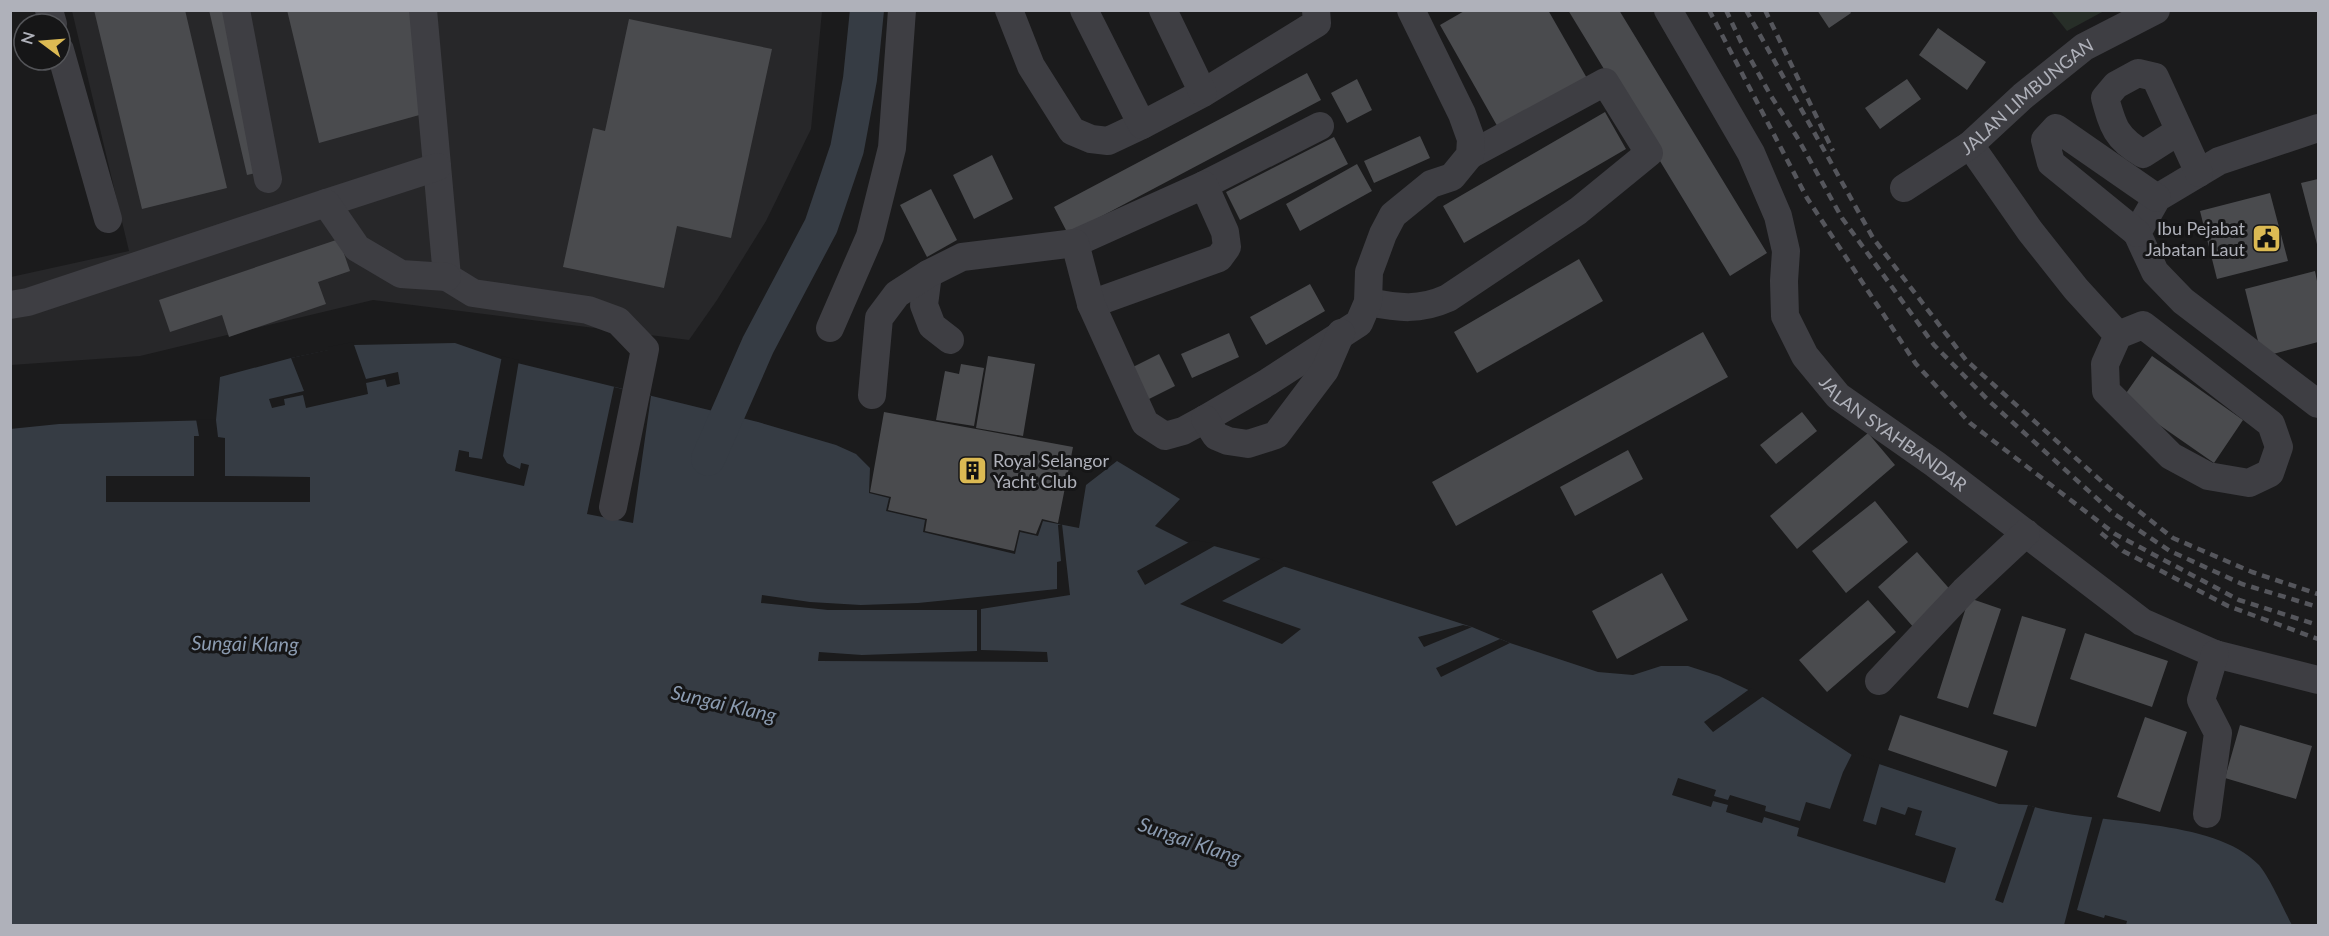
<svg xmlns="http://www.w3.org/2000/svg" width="2329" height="936" font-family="Lato,sans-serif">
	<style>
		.built { fill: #272729 }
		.green { fill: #272e28 }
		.water { fill: #363c44 }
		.pier { fill: #1b1b1c }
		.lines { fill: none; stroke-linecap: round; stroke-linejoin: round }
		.river { stroke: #363c44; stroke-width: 34 }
		.building { fill: #4a4b4e }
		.minor { stroke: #3e3e43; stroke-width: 28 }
		.rail { stroke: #55565c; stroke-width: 4.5; stroke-dasharray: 8 6; stroke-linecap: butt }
		.labels { text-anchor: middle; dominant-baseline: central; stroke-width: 6; stroke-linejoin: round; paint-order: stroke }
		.street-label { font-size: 18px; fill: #afb1ba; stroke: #161617 }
		.poi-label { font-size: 18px; fill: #afb1ba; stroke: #161617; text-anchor: end }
		.water-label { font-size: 20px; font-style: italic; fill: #8b9bb0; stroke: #161617 }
	</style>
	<rect width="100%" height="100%" fill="#1b1b1c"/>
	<path class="built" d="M 72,11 L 822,11 L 811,129 L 766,221 L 717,300 L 689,340 L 373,300 L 140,356 L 11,365 L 11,277 L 129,251 Z"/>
	<path class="green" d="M 2051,11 L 2104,11 L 2067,31 Z"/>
	<path class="water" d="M 455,343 L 501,359 L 758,422 L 836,445 L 856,454 L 870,468 L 869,493 L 889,498 L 886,511 L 925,520 L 923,532 L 1015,554 L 1020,532 L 1038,536 L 1043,521 L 1079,528 L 1086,485 L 1117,461 L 1180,499 L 1155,526 L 1189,543 L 1214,546 L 1261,559 L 1472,627 L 1510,643 L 1598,672 L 1633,675 L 1661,666 L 1688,666 L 1719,676 L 1763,697 L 1852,755 L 1999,804 L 2028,805 C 2091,826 2213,816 2259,865 C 2270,878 2284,910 2292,925 L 11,925 L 10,429 L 59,424 L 216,420 L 220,377 L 291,358 L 353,345 Z"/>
	<path class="pier" d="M 353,342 L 366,379 L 398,372 L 400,384 L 387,387 L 385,379 L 366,383 L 368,394 L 306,408 L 303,395 L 284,399 L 285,405 L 272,408 L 269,399 L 304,391 L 291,358 L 328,350 L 328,347 Z
		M 502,356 L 519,360 L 503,456 L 507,463 L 520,469 L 521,463 L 529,465 L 524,486 L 455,471 L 459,450 L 469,452 L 469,457 L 482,459 Z
		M 614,387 L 651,396 L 633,523 L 587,514 Z
		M 196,419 L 216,420 L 218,437 L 225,438 L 225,476 L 310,477 L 310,502 L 106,502 L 106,476 L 194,476 L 194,436 L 199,436 Z
		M 1062,524 L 1070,595 L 981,609 L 981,650 L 1047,652 L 1048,662 L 818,661 L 819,652 L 862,655 L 977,651 L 977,610 L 828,610 L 761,603 L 762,595 L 810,602 L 861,605 L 918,603 L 1057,589 L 1057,562 L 1061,561 L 1058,525 Z
		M 1193,540 L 1218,544 L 1145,585 L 1137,571 Z
		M 1264,557 L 1287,565 L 1222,601 L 1301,629 L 1282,644 L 1180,604 Z
		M 1463,625 L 1472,627 L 1424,647 L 1418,637 Z
		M 1500,639 L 1510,643 L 1441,677 L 1436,668 Z
		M 1751,688 L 1765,695 L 1713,732 L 1704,722 Z
		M 1853,752 L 1880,762 L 1863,821 L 1876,825 L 1881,807 L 1905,815 L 1908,807 L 1922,811 L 1915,835 L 1956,848 L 1945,883 L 1797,836 L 1799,828 L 1764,817 L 1762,823 L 1726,812 L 1728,805 L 1713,801 L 1711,807 L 1672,795 L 1678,778 L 1716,790 L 1714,796 L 1728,800 L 1730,795 L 1766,806 L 1765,811 L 1800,821 L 1806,802 L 1830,809 L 1843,772 Z
		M 2028,805 L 2035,807 L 2003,903 L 1995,900 Z
		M 2093,814 L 2104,815 L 2077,910 L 2104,918 L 2105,915 L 2127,921 L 2126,925 L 2064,925 Z"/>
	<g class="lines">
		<path class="river" d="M 708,459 L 758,345 L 821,226 L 847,149 L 860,79 L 867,10"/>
	</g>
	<path class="building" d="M 94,10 L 185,10 L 227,188 L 142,209 Z
		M 209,10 L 237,10 L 274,169 L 247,175 Z
		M 287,10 L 414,10 L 423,114 L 319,143 Z
		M 1466,10 L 1548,10 L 1588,80 L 1500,131 L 1440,25 Z
		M 1568,10 L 1619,10 L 1767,253 L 1730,276 Z
		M 1817,10 L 1849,10 L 1851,13 L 1829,28 Z
		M 629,19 L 772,49 L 731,238 L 677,226 L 664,288 L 563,267 L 593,128 L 605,131 Z
		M 1938,28 L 1986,62 L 1967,90 L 1919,55 Z
		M 1307,73 L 1321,100 L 1068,234 L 1054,207 Z
		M 1357,79 L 1372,110 L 1347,123 L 1331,93 Z
		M 1907,79 L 1921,99 L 1880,129 L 1865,108 Z
		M 1605,112 L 1626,149 L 1464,243 L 1443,206 Z
		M 1420,136 L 1430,158 L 1374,183 L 1364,161 Z
		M 1334,137 L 1348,164 L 1240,220 L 1226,192 Z
		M 992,155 L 1013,199 L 974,219 L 953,175 Z
		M 1357,164 L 1372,191 L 1300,231 L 1286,204 Z
		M 2318,179 L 2318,248 L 2301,183 Z
		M 931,189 L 957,240 L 927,257 L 900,205 Z
		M 2270,193 L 2288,261 L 2217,279 L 2200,211 Z
		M 339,239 L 350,271 L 318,282 L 326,304 L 229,337 L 222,315 L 170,332 L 159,300 Z
		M 1579,259 L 1603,301 L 1477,373 L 1454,332 Z
		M 2315,271 L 2318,286 L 2318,342 L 2262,357 L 2245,289 Z
		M 1310,284 L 1325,311 L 1266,345 L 1250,317 Z
		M 1703,332 L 1728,377 L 1456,526 L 1432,482 Z
		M 1229,333 L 1239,357 L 1192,378 L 1181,354 Z
		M 1159,354 L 1175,386 L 1137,405 L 1121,373 Z
		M 988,356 L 1035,364 L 1023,436 L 976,428 Z
		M 2152,356 L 2243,420 L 2214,463 L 2122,399 Z
		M 961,364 L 984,368 L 974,426 L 936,420 L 945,371 L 959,374 Z
		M 884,412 L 1073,447 L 1058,523 L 1042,519 L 1036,534 L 1019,530 L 1014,551 L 925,531 L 927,519 L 888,510 L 891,497 L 870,492 Z
		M 1802,412 L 1817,431 L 1776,464 L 1760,445 Z
		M 1868,433 L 1895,465 L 1797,549 L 1770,516 Z
		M 1628,450 L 1643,479 L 1575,516 L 1560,487 Z
		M 1875,501 L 1908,542 L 1846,593 L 1812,551 Z
		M 1917,552 L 1954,594 L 1915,629 L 1878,587 Z
		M 1662,573 L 1688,620 L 1617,659 L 1592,611 Z
		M 1969,598 L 2001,609 L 1968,708 L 1937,698 Z
		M 1868,600 L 1896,632 L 1827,692 L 1799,660 Z
		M 2022,616 L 2066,629 L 2036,727 L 1993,714 Z
		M 2085,633 L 2168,661 L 2152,707 L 2070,679 Z
		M 1900,715 L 2008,751 L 1996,787 L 1888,750 Z
		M 2145,717 L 2187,732 L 2160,812 L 2117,797 Z
		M 2240,725 L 2312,746 L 2296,799 L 2225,778 Z"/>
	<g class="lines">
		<g class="minor">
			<path d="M 49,10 L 53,24"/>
			<path d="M 236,10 L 268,179"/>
			<path d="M 423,10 L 447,277 L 473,293 L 588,310 L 618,321 L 645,349 L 613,507"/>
			<path d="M 1009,10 L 1031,66 L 1072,131 L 1091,139 L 1108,141 L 1142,125"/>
			<path d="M 1084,10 L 1142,125 L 1203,93 L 1317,23 L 1316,10"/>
			<path d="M 1163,10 L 1203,93"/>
			<path id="s1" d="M 1668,10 L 1751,153 L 1778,216 L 1786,251 L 1784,281 L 1785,316 L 1805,356 L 1838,396 L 1935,464 L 2142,622 L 2215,654 L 2318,680"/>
			<path d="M 60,50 L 108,219"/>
			<path d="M 2318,128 L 2219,161 L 2157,198 L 2137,233 L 2155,272 L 2183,301 L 2318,404"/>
			<path d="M 2179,131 L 2143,154 C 2116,138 2113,127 2105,98 L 2116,85 L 2138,73 L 2155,77 L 2199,173"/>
			<path d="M 1970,145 L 2030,231 L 2076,289 L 2118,335 L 2143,325 L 2271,424 L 2279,447 L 2270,473 L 2249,483 L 2208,476 L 2171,456 L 2106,391 L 2105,364 L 2118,335"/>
			<path d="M 1204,185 L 1320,126"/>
			<path id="s2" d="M 1904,188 L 1970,145 L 2023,96 L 2084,47 L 2156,10"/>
			<path d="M 326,203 L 437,167"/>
			<path d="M 2137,233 L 2051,163 L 2045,140 L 2056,128 L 2157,198"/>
			<path d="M 1075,243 L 1204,185 L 1225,232 L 1227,247 L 1219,258 L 1091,304"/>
			<path d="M 928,274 L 924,305 L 932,326 L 950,340"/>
			<path d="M 1368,302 C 1399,308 1419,311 1448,298 L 1578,211 L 1649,153 L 1605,82 L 1470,155"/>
			<path d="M 10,305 L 28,302 L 326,203 L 357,248 L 401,274 L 447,277"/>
			<path d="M 830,328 L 870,236 L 892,148 L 902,10"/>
			<path d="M 872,395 L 879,318 L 897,294 L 928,274 L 962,257 L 1075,243 L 1091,304 L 1145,423 L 1165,436 L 1183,431 L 1205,419 L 1268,382 L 1359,323 L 1368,302 L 1369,272 L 1383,234 L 1393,215 L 1431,184 L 1452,177 L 1470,155 L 1471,139 L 1462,114 L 1411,10"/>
			<path d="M 1205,419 L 1216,436 L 1228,441 L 1248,444 L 1276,435 L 1325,370 L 1341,333"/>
			<path d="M 1879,681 L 1964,591 L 2026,533"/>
			<path d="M 2207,814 L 2218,733 L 2201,700 L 2215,654"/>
		</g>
		<path class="rail" d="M 1709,10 L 1807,198 L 1916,364 L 1970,423 L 2115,534 L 2239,600 L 2318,625
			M 1726,10 L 1741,42 L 1771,96 L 1797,137 L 1842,218 L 1934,345 L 1989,401 L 2113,513 L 2170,551 L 2242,584 L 2318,607
			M 1746,10 L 1873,238 L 1966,360 L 2108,487 L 2173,538 L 2252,572 L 2318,594
			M 1765,10 L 1833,151
			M 2101,533 L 2123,551 L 2228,606 L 2318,639"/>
	</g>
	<defs>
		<symbol id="civic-square" viewBox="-11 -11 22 22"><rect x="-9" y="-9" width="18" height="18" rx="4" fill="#dcba53" stroke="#161617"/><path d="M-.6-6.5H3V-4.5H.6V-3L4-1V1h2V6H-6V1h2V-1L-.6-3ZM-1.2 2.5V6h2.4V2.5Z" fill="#111"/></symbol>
		<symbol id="building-square" viewBox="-11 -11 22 22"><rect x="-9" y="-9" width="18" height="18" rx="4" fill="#dcba53" stroke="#161617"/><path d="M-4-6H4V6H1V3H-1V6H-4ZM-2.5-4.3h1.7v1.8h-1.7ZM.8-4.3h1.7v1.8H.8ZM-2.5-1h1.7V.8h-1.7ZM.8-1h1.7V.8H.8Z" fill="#111"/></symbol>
	</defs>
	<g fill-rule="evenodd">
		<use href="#civic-square" x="2250" y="222" width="33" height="33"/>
		<use href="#building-square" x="956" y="454" width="33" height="33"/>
	</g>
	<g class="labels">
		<g class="street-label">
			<text stroke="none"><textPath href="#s2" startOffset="154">JALAN LIMBUNGAN</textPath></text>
			<text stroke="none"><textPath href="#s1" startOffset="498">JALAN SYAHBANDAR</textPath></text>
		</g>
		<g class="poi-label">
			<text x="2245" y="228">Ibu Pejabat<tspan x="2245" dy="21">Jabatan Laut</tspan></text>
			<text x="993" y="460" text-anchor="start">Royal Selangor<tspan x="993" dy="21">Yacht Club</tspan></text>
		</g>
		<g class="water-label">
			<text transform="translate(245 643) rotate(1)">Sungai Klang</text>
			<text transform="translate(724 703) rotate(13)">Sungai Klang</text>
			<text transform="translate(1190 840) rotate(19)">Sungai Klang</text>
		</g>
	</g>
	<rect width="2329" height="936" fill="none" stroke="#afb1ba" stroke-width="24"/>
	<g transform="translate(42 42) rotate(286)"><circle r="28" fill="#161617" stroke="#535458" stroke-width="1.5"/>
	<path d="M0-4.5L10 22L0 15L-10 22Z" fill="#dcba53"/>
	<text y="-9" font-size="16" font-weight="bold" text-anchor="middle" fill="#afb1ba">N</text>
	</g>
</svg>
